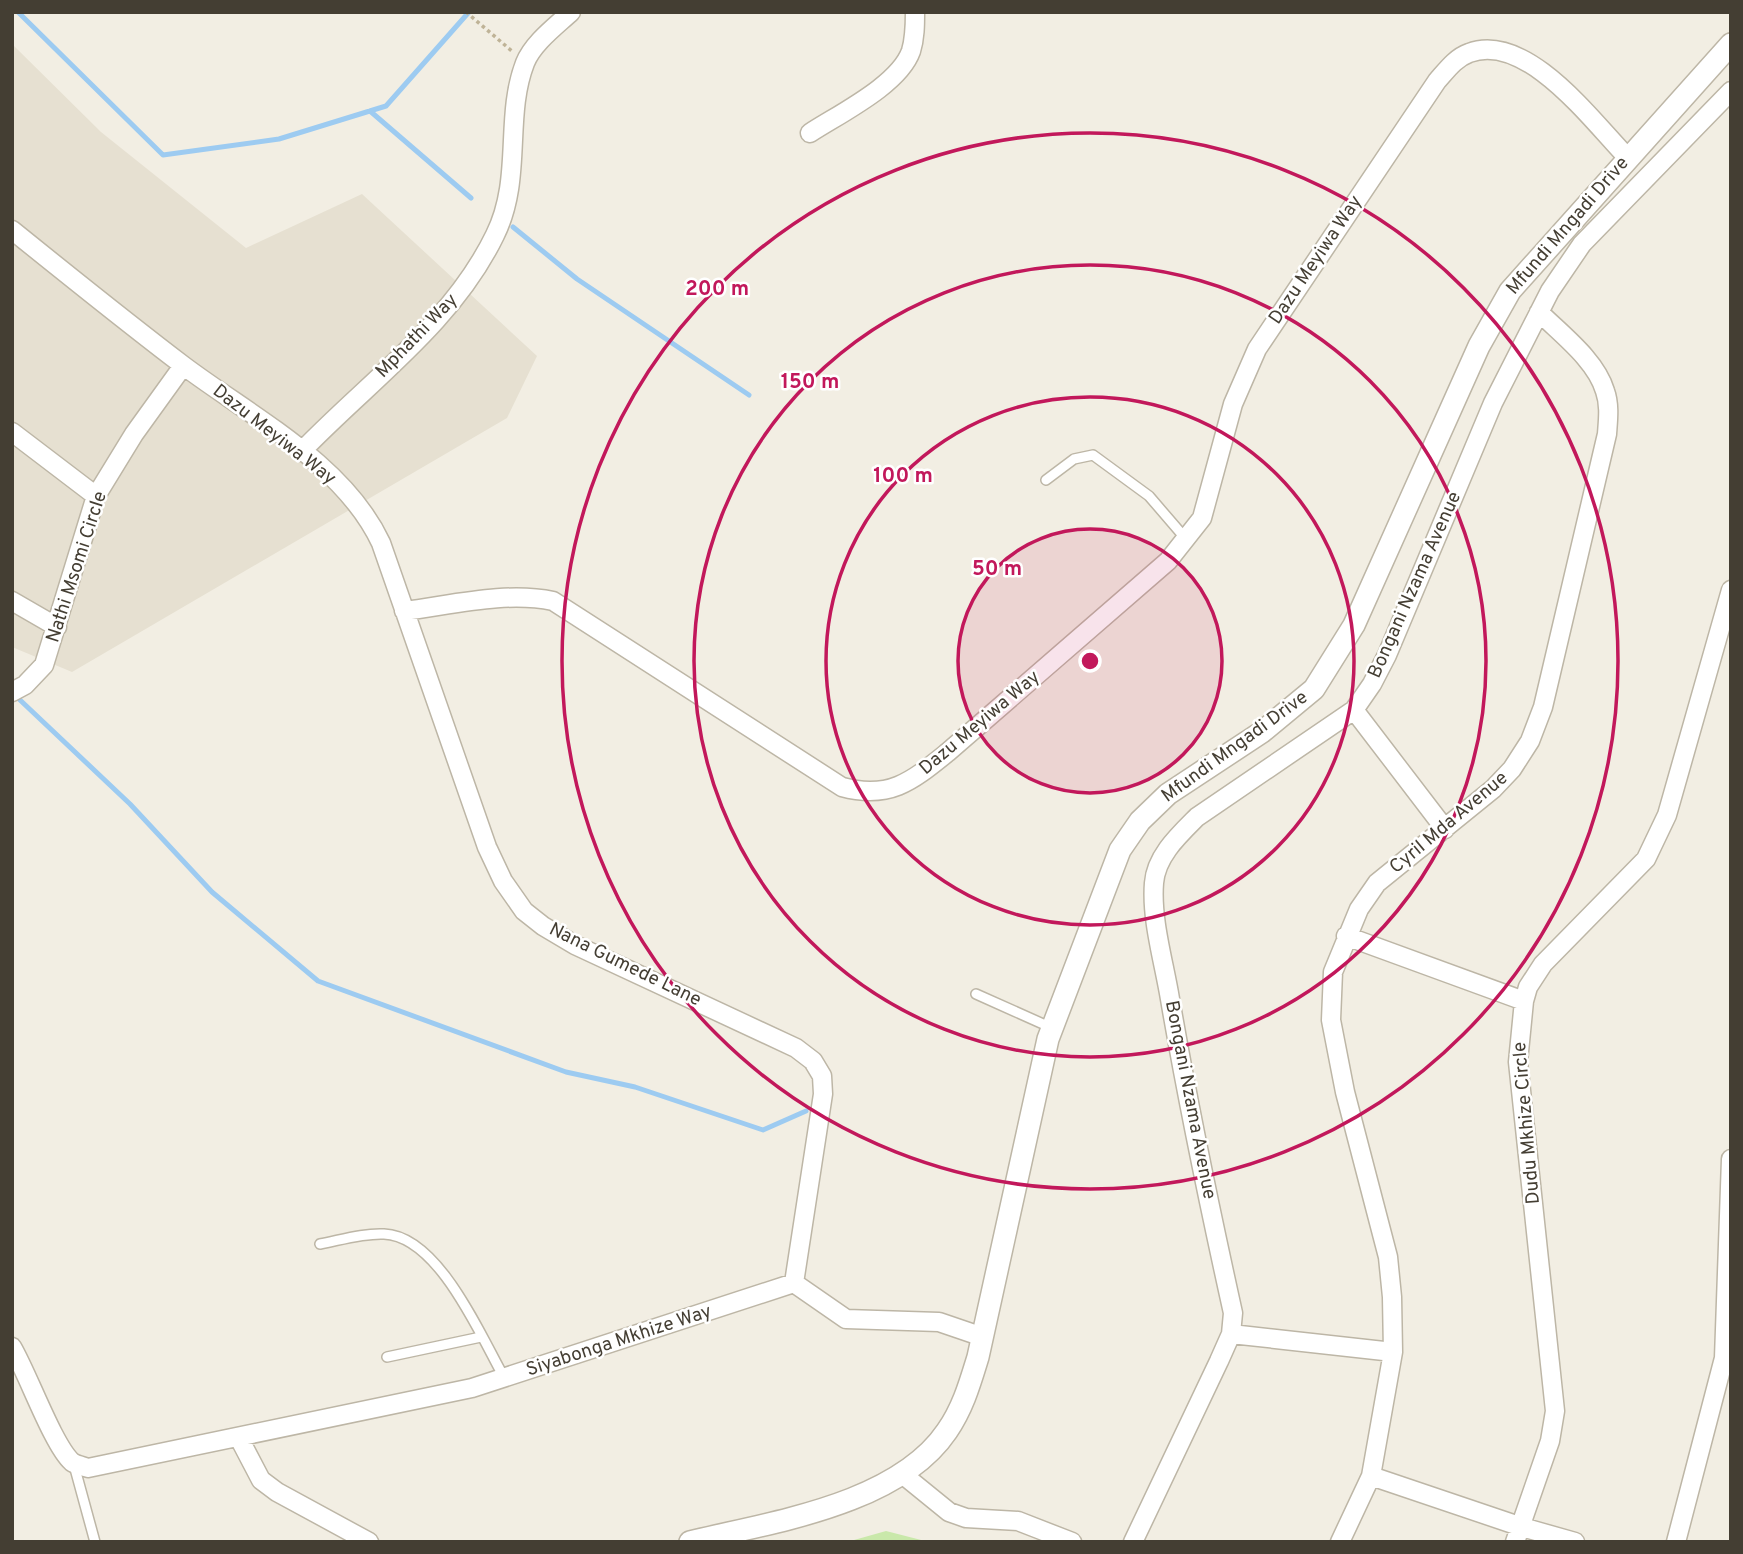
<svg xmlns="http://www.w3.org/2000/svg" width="1743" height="1554" font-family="Overpass,sans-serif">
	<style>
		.residential { fill: #e6e0d1 }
		.grass { fill: #c9e8aa }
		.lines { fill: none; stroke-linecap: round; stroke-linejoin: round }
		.stream { stroke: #9dcbf1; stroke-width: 5 }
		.service-casing { stroke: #bdb6a6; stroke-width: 12 }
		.minor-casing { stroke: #bdb6a6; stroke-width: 21 }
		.tertiary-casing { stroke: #bdb6a6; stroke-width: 24 }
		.path { stroke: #bfb397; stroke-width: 3.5; stroke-dasharray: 3.5 3.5; stroke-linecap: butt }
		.service { stroke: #fff; stroke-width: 9 }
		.minor { stroke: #fff; stroke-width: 18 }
		.tertiary { stroke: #fff; stroke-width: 21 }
		.ring { fill: none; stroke: #c2185b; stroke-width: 3.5 }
		.labels { text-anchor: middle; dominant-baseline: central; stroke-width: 5; stroke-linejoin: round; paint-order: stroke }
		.street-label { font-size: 19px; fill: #443e33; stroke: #fff }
		.centre { fill: #c2185b; stroke: #fff; stroke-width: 3.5 }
		.ring-label { font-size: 21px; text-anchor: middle; font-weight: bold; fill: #c2185b; stroke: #fff; stroke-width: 5; stroke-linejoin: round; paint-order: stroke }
	</style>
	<rect width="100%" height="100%" fill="#f2eee3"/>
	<path class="residential" d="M 12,44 L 101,132 L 246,248 L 362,194 L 537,356 L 507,418 L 72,672 L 12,647 Z"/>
	<path class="grass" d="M 886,1531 L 929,1542 L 847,1542 Z"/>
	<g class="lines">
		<path class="stream" d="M 18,12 L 163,155 L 279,139 L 386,106 L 469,12
			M 370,111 L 471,198
			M 513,227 L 577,279 L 749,395
			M 20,700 L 130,804 L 212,892 L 318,981 L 566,1072 L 635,1087 L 763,1130 L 806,1111"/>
		<defs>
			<path id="service" d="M 1046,480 L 1074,459 L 1093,455 L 1149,496 L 1186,539
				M 976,994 L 1052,1028
				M 320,1244 C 341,1240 363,1233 384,1234 C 439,1236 481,1337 505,1379
				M 387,1357 L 481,1337
				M 74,1465 L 95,1542"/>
			<path id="minor" d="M 810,133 C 839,114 899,85 911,51 C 915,38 915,25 915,12
				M 12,230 C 69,276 126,322 184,366 C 252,417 344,464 381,543 L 487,847 L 503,881 L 524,911 L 543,926 L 575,945 L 796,1048 L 813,1061 L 822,1076 L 823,1094 L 794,1283
				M 12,432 L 96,496
				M 301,452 C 368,382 452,324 495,235 C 523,179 504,117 525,63 C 533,43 556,26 571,12
				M 12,601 L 57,627
				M 404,611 C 452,605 506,591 553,601 L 842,787 C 890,800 912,781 948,752 L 1168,561 L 1202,518 L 1233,404 L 1257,349 L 1437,81 C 1446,71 1455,58 1469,53 C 1526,31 1592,121 1627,157
				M 12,692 L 25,685 L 44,665 L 96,496 L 134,434 L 183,366
				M 1354,710 L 1445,829
				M 1346,936 L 1524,1001
				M 794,1283 L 846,1319 L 939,1322 L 983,1337
				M 1231,1334 L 1393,1352
				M 12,1347 C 28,1374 53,1445 72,1462 C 76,1465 83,1466 88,1468 L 472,1388 L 794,1283
				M 239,1438 L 261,1480 L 277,1492 L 369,1542
				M 901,1473 L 949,1512 L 966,1518 L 1018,1521 L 1072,1542
				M 1371,1476 L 1522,1527 L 1575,1542
				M 1133,1542 L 1219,1361 L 1231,1334 L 1233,1313 C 1210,1209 1188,1104 1170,999 C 1164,962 1151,920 1154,883 C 1156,856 1179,835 1197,817 L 1354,710 L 1372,684 L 1387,655 L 1493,403 L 1550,291 L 1582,244 L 1731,91
				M 1340,1542 L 1371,1476 L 1393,1352 L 1392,1297 L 1388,1257 L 1345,1092 L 1331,1020 L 1333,972 L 1359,909 L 1377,883 L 1493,789 L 1512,769 L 1530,741 L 1543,707 L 1607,434 C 1608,420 1610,405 1605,391 C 1596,360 1561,334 1539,312
				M 1515,1542 L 1550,1441 L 1555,1411 L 1518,1062 L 1524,1001 L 1528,987 L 1543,964 L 1646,859 L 1667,815 L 1731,590
				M 1676,1542 L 1724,1358 L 1731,1159"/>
			<path id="tertiary" d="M 690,1542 C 771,1522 897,1505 947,1431 C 963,1408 970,1383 978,1357 L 1048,1039 L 1120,850 L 1140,821 L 1168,794 L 1262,732 L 1314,689 L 1354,625 L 1479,346 L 1510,291 L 1731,44"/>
		</defs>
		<use href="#service" class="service-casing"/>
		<use href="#minor" class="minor-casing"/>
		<use href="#tertiary" class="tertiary-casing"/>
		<path class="path" d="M 466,12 L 513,52"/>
		<use href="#service" class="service"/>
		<use href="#minor" class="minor"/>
		<use href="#tertiary" class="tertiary"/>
	</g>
	<circle cx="1090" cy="661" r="132" fill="#c2185b" fill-opacity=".12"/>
	<g class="ring">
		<circle cx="1090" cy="661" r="132"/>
		<circle cx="1090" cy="661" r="264"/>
		<circle cx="1090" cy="661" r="396"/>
		<circle cx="1090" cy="661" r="528"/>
	</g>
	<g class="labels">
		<g class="street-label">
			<text transform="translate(1568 226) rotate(-49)">Mfundi Mngadi Drive</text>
			<text transform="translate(1316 260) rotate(-56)">Dazu Meyiwa Way</text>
			<text transform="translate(417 336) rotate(-46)">Mphathi Way</text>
			<text transform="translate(274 435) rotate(38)">Dazu Meyiwa Way</text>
			<text transform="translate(77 567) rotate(-72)">Nathi Msomi Circle</text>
			<text transform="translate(1415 585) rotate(-66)">Bongani Nzama Avenue</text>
			<text transform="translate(980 723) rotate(-40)">Dazu Meyiwa Way</text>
			<text transform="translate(1235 747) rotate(-36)">Mfundi Mngadi Drive</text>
			<text transform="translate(1449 823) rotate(-40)">Cyril Mda Avenue</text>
			<text transform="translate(625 965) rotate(26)">Nana Gumede Lane</text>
			<text transform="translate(1190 1100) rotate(79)">Bongani Nzama Avenue</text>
			<text transform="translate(1527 1123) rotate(-95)">Dudu Mkhize Circle</text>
			<text transform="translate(619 1341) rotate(-18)">Siyabonga Mkhize Way</text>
		</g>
	</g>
	<circle cx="1090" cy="661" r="10" class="centre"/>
	<g class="ring-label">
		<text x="717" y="295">200 m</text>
		<text x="810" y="388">150 m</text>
		<text x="903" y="482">100 m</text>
		<text x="997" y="575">50 m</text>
	</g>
	<rect width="1743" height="1554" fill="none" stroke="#443e33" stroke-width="28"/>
</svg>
